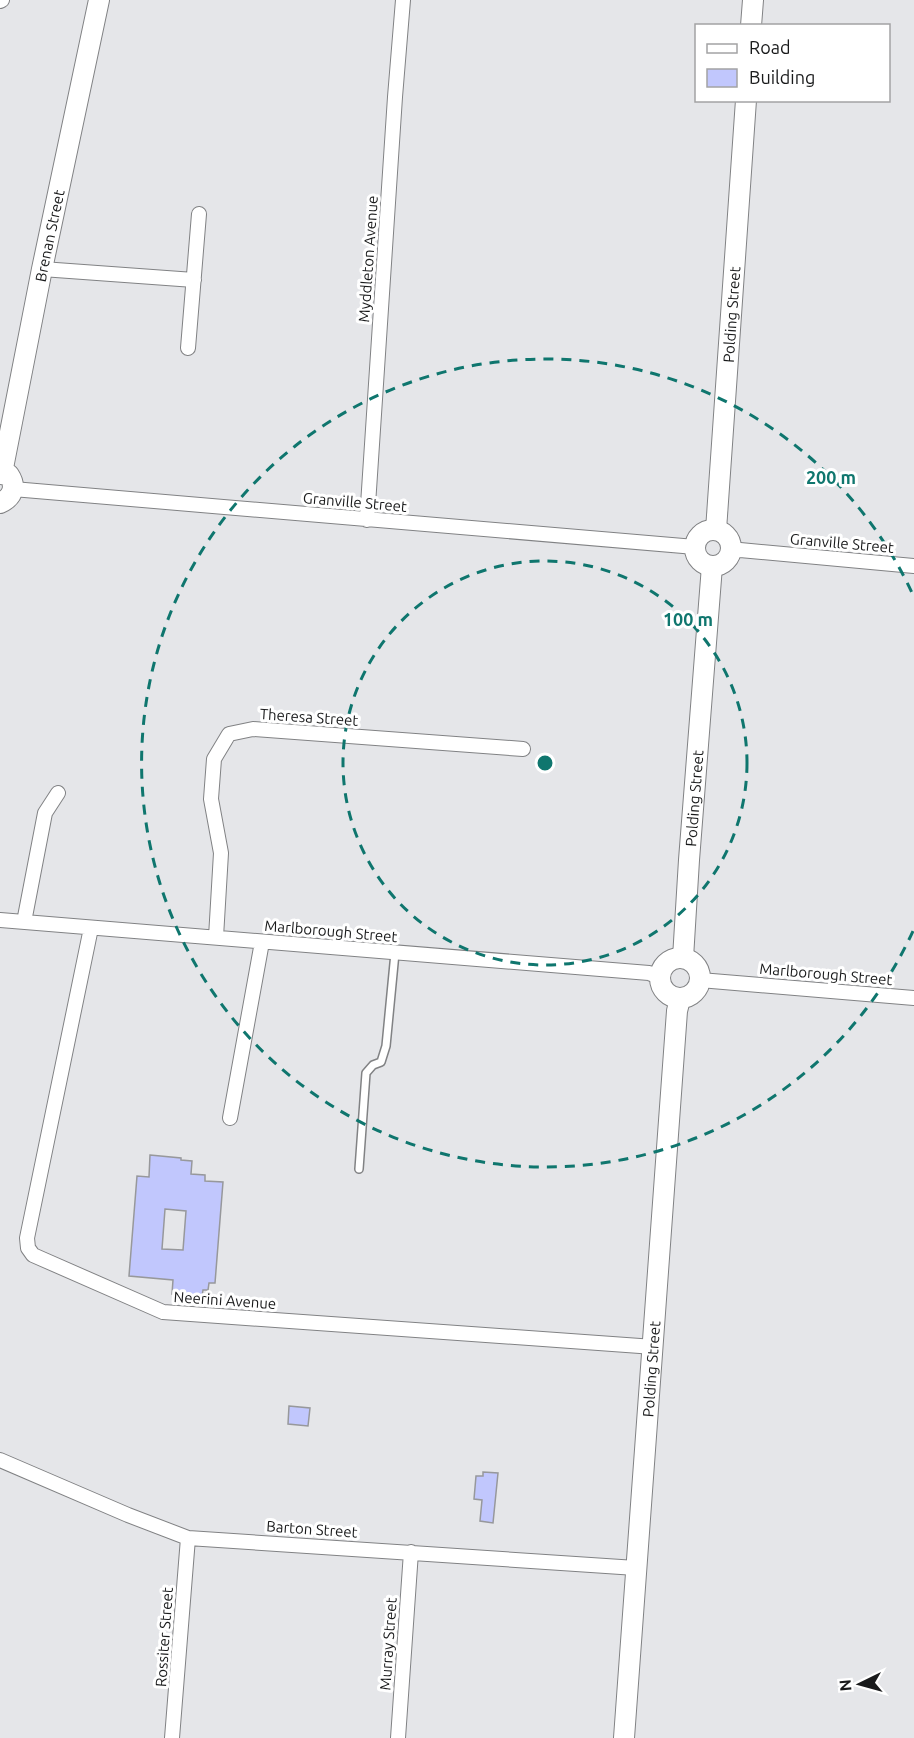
<svg xmlns="http://www.w3.org/2000/svg" width="914" height="1738" font-family="Ubuntu,sans-serif">
	<style>
		.building { fill: #c1c7fd; stroke: #97989b; stroke-width: 1.5; fill-rule: evenodd }
		.lines { fill: none; stroke-linecap: round; stroke-linejoin: round }
		.lane-casing { stroke: #818284; stroke-width: 10 }
		.street-casing { stroke: #818284; stroke-width: 16 }
		.secondary-casing { stroke: #818284; stroke-width: 22 }
		.lane { stroke: #fff; stroke-width: 7 }
		.street { stroke: #fff; stroke-width: 14 }
		.secondary { stroke: #fff; stroke-width: 20 }
		.ring { fill: none; stroke: #0f766e; stroke-width: 3; stroke-dasharray: 10 8 }
		.labels { text-anchor: middle; dominant-baseline: central; stroke-width: 6; stroke-linejoin: round; paint-order: stroke }
		.street-label { font-size: 15px; fill: #191a1b; stroke: #fff }
		.centre { fill: #0f766e; stroke: #fff; stroke-width: 3 }
		.ring-label { font-size: 18px; text-anchor: middle; font-weight: bold; fill: #0f766e; stroke: #fff; stroke-width: 6; stroke-linejoin: round; paint-order: stroke }
	</style>
	<rect width="100%" height="100%" fill="#e5e6e9"/>
	<path class="building" d="M 150,1155 L 181,1158 L 181,1160 L 192,1161 L 191,1174 L 205,1175 L 205,1181 L 223,1182 L 215,1283 L 209,1283 L 208,1290 L 203,1290 L 202,1296 L 172,1294 L 173,1280 L 129,1276 L 137,1176 L 149,1177 ZM 165,1209 L 186,1211 L 183,1250 L 162,1249 Z
		M 289,1406 L 310,1408 L 308,1426 L 288,1424 Z
		M 483,1472 L 498,1473 L 493,1523 L 480,1521 L 482,1500 L 474,1499 L 476,1476 L 483,1476 Z"/>
	<g class="lines">
		<defs>
			<path id="lane" d="M 359,1169 L 366,1073 L 373,1065 L 381,1062 L 386,1046 L 395,953"/>
			<path id="street" d="M 0,1 L 2,0
				M 42,269 L 194,280
				M 188,348 L 199,214
				M 13,489 L 695,547
				M 367,520 L 395,97 L 403,0
				M 731,551 L 740,550 L 914,566
				M 0,920 L 649,973 L 659,977
				M 24,922 L 45,813 L 58,793
				M 91,928 L 27,1238 L 28,1248 L 33,1255 L 163,1312 L 654,1347
				M 216,937 L 221,853 L 211,799 L 214,759 L 229,734 L 253,729 L 523,749
				M 700,980 L 914,998
				M 230,1118 L 262,942
				M 0,1460 L 128,1515 L 188,1538 L 636,1568
				M 172,1738 L 188,1538
				M 398,1738 L 411,1552"/>
			<g id="secondary">
				<path d="M 751,26 L 753,0"/>
				<path id="s1" d="M 2,473 L 42,269 L 99,0"/>
				<path d="M 0,474 L 9,475 C 17,487 12,498 0,503"/>
				<path id="s2" d="M 716,530 L 746,100"/>
				<circle cx="713" cy="548" r="18"/>
				<circle cx="680" cy="978" r="20"/>
				<path id="s3" d="M 683,958 L 689,860 L 712,566"/>
				<path id="s4" d="M 624,1738 L 677,1011 L 680,999"/>
			</g>
		</defs>
		<use href="#lane" class="lane-casing"/>
		<use href="#street" class="street-casing"/>
		<use href="#secondary" class="secondary-casing"/>
		<use href="#lane" class="lane"/>
		<use href="#street" class="street"/>
		<use href="#secondary" class="secondary"/>
	</g>
	<g class="ring">
		<circle cx="545" cy="763" r="202"/>
		<path d="M913 931A404 404 0 1 1 913 595"/>
	</g>
	<g class="labels">
		<g class="street-label">
			<text stroke="none"><textPath href="#s1" startOffset="242">Brenan Street</textPath></text>
			<text transform="translate(368 259) rotate(-86)">Myddleton Avenue</text>
			<text stroke="none"><textPath href="#s2" startOffset="216">Polding Street</textPath></text>
			<text transform="translate(355 502) rotate(5)">Granville Street</text>
			<text transform="translate(842 543) rotate(5)">Granville Street</text>
			<text transform="translate(309 717) rotate(4)">Theresa Street</text>
			<text stroke="none"><textPath href="#s3" startOffset="160">Polding Street</textPath></text>
			<text transform="translate(331 931) rotate(5)">Marlborough Street</text>
			<text transform="translate(826 974) rotate(5)">Marlborough Street</text>
			<text transform="translate(225 1300) rotate(4)">Neerini Avenue</text>
			<text stroke="none"><textPath href="#s4" startOffset="370">Polding Street</textPath></text>
			<text transform="translate(312 1529) rotate(4)">Barton Street</text>
			<text transform="translate(164 1637) rotate(-86)">Rossiter Street</text>
			<text transform="translate(388 1644) rotate(-86)">Murray Street</text>
		</g>
	</g>
	<circle cx="545" cy="763" r="9" class="centre"/>
	<g class="ring-label">
		<text x="831" y="484">200 m</text>
		<text x="688" y="626">100 m</text>
	</g>
	<rect x="695" y="24" width="195" height="78" fill="#ffffff" stroke="#a3a3a4" stroke-width="1.5"/>
	<rect x="707" y="44" width="30" height="9" fill="#ffffff" stroke="#a3a3a4" stroke-width="1.5"/>
	<text x="749" y="54" font-size="18" fill="#191a1b">Road</text>
	<rect x="707" y="69" width="30" height="18" fill="#c1c7fd" stroke="#a3a3a4" stroke-width="1.5"/>
	<text x="749" y="84" font-size="18" fill="#191a1b">Building</text>
	<g transform="translate(860 1684) rotate(265)" stroke="#ffffff" stroke-width="4.5" paint-order="stroke">
	<path d="M0-4.5L10 22L0 15L-10 22Z" fill="#191a1b"/>
	<text y="-9" font-size="16" font-weight="bold" text-anchor="middle" fill="#191a1b">N</text>
	</g>
</svg>
